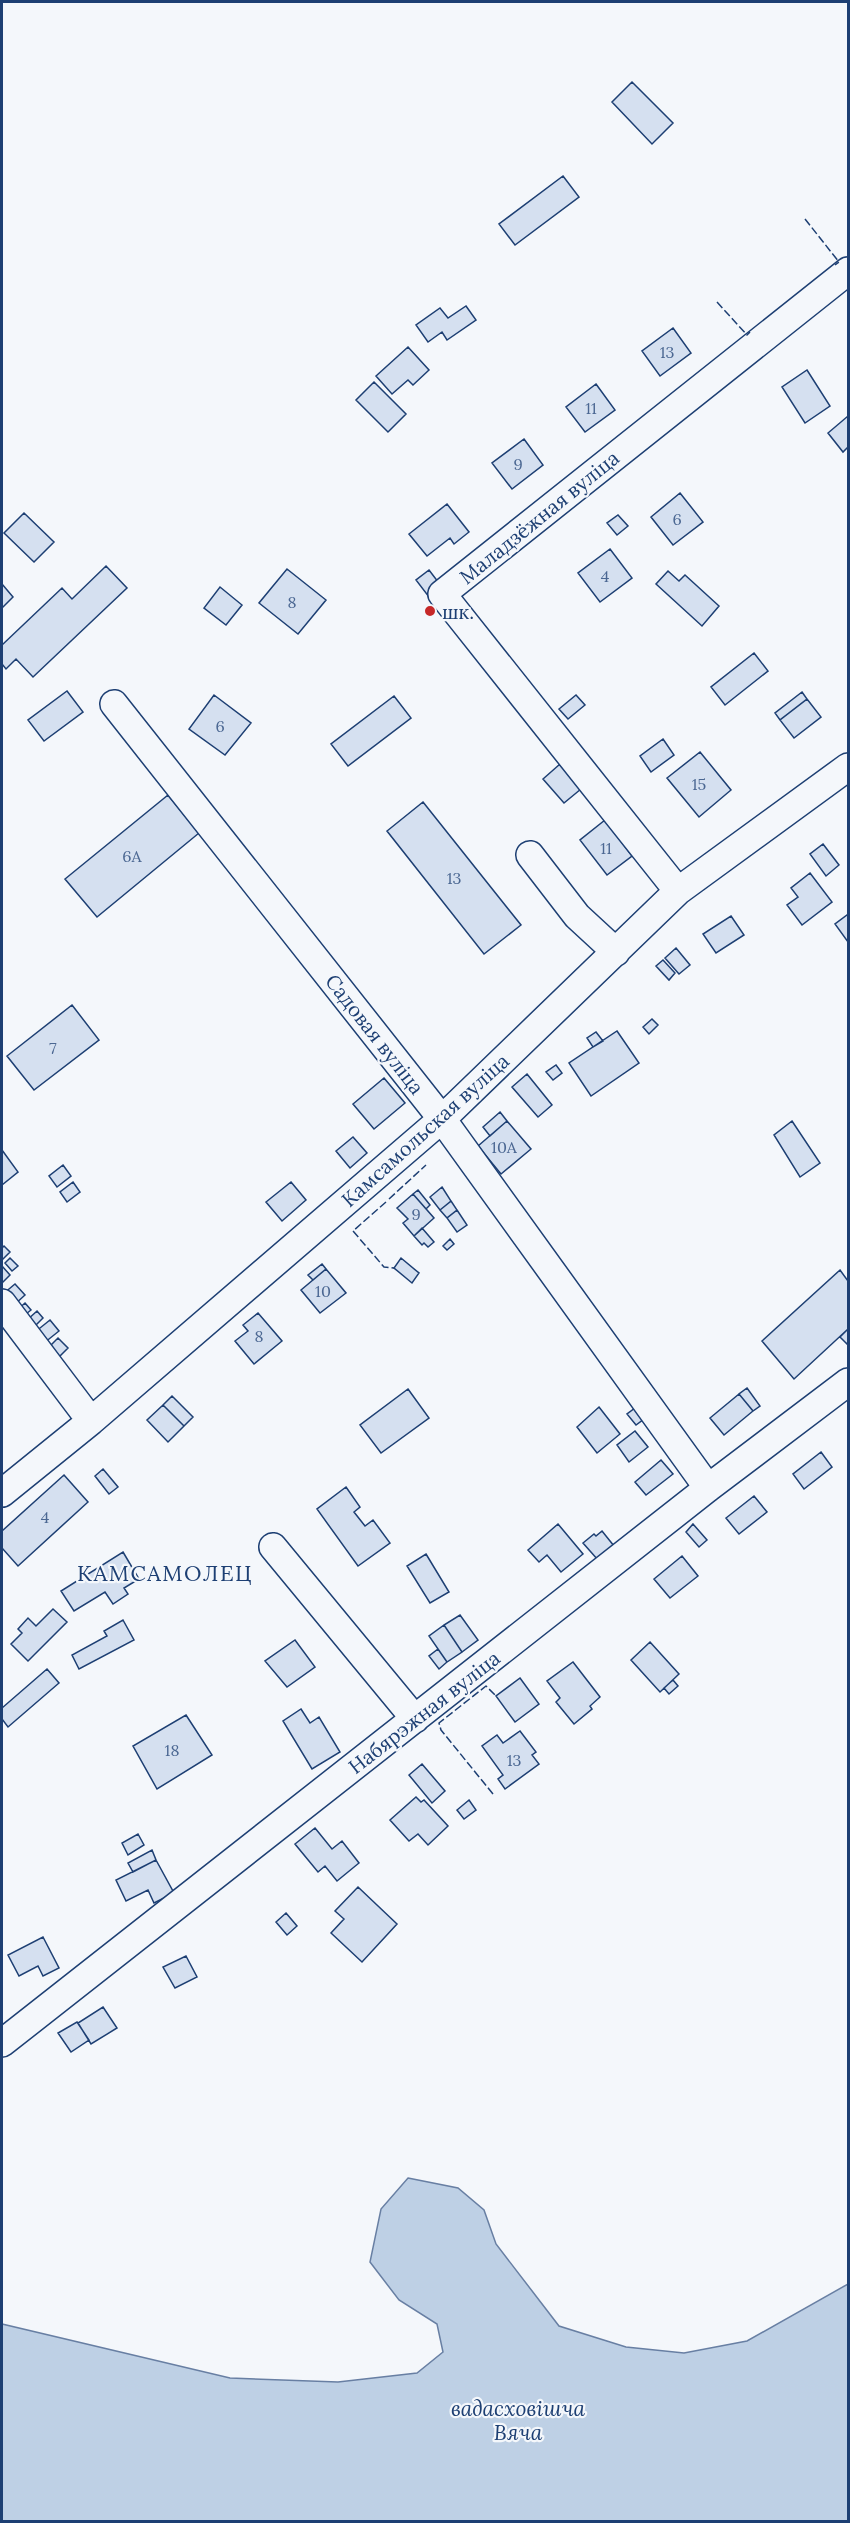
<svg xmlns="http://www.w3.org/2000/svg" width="850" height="2523" font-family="Lora,serif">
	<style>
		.water { fill: #bed0e5; stroke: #687fa3; stroke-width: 1.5 }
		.building { fill: #d5e0f0; stroke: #1d3f73; stroke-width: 1.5 }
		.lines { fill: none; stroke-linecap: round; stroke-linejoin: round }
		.minor-casing { stroke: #1d3f73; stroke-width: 30 }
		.minor { stroke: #f4f7fb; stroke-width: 27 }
		.fence { stroke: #1d3f73; stroke-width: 1.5; stroke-dasharray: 8 3; stroke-linecap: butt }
		.poi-dot { fill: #c62828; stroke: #f4f7fb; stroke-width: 2 }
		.labels { text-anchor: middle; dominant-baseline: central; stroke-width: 4.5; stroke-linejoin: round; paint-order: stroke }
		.number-label { font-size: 16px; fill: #4b6792 }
		.street-label { font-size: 20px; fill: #1d3f73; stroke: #f4f7fb }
		.poi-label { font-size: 20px; fill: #1d3f73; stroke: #f4f7fb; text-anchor: start }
		.water-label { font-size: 21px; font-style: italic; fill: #1d3f73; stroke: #f4f7fb }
		.quarter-label { font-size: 22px; letter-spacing: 1.5px; fill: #1d3f73; stroke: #f4f7fb }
	</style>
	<rect width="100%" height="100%" fill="#f4f7fb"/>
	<path class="water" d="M 408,2178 L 458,2188 L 484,2210 L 496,2244 L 559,2326 L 626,2347 L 684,2353 L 747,2341 L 848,2284 L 848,2521 L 2,2521 L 2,2324 L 230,2378 L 338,2382 L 417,2373 L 443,2352 L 437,2324 L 399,2300 L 370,2262 L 381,2209 Z"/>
	<path class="building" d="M 632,82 L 673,123 L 652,144 L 612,102 Z
		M 563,176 L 579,197 L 515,245 L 499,224 Z
		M 466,306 L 476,320 L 447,340 L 442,332 L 428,342 L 416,325 L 440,308 L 448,318 Z
		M 673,328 L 691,353 L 660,376 L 642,351 Z
		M 408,347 L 429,370 L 413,385 L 408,380 L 392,394 L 376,376 Z
		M 807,370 L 830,406 L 805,423 L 782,387 Z
		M 374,382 L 406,414 L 388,432 L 356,400 Z
		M 596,384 L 615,410 L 585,432 L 566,407 Z
		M 848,416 L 848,447 L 843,452 L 828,433 Z
		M 524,439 L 543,465 L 512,489 L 492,463 Z
		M 680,493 L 703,522 L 673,545 L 651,517 Z
		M 447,504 L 469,532 L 454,544 L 450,538 L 427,556 L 409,534 Z
		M 24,513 L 54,542 L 34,562 L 4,533 Z
		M 618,515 L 628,526 L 617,535 L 607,523 Z
		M 610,549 L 632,578 L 600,602 L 578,573 Z
		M 106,566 L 127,588 L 33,677 L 16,659 L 6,669 L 2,664 L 2,645 L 62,588 L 72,599 Z
		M 287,569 L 326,600 L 298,634 L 259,603 Z
		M 429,570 L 442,587 L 429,597 L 416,580 Z
		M 668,571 L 679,581 L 685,575 L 719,606 L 702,626 L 656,584 Z
		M 2,584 L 13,597 L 2,608 Z
		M 220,587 L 242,605 L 226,625 L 204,608 Z
		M 754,653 L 768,671 L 725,705 L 711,687 Z
		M 67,691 L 83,712 L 44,741 L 28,720 Z
		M 802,692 L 807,699 L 780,720 L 775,713 Z
		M 214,695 L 251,723 L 225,755 L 189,729 Z
		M 576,695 L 585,705 L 568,719 L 559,709 Z
		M 394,696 L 411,718 L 348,766 L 331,744 Z
		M 807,699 L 821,717 L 794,738 L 780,720 Z
		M 663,739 L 674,755 L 651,772 L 640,756 Z
		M 700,752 L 731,790 L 699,817 L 667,778 Z
		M 560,764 L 581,789 L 564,803 L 543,779 Z
		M 168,795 L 199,833 L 97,917 L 65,879 Z
		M 423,802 L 521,925 L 484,954 L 387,831 Z
		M 605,820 L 632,856 L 607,875 L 580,840 Z
		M 823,844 L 839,865 L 826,876 L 810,854 Z
		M 810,873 L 832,902 L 802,925 L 787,905 L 798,897 L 791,888 Z
		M 847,915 L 848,916 L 848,942 L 835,924 Z
		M 731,916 L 744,935 L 716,953 L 703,934 Z
		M 676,948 L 690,965 L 679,974 L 665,958 Z
		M 663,960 L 675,973 L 669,980 L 656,966 Z
		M 72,1005 L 99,1040 L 34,1090 L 7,1056 Z
		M 652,1019 L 658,1025 L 649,1034 L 643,1027 Z
		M 617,1031 L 639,1063 L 591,1096 L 569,1063 Z
		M 596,1032 L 603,1041 L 593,1047 L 587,1038 Z
		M 556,1065 L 562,1073 L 553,1080 L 546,1072 Z
		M 527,1074 L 552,1105 L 538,1117 L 512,1087 Z
		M 384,1078 L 405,1103 L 374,1129 L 353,1104 Z
		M 500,1112 L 507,1121 L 490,1136 L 483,1127 Z
		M 507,1121 L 531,1149 L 501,1174 L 478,1146 Z
		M 792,1121 L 820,1163 L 800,1177 L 774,1135 Z
		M 353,1137 L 367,1153 L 350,1168 L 336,1151 Z
		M 2,1150 L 18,1172 L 2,1185 Z
		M 63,1165 L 71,1176 L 57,1187 L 49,1176 Z
		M 73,1182 L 80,1192 L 67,1202 L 60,1192 Z
		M 291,1182 L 306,1200 L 282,1221 L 266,1202 Z
		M 442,1187 L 451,1201 L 440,1210 L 430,1197 Z
		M 418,1190 L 430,1205 L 426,1209 L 413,1194 Z
		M 413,1194 L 434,1218 L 414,1236 L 403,1223 L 408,1219 L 397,1208 Z
		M 451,1201 L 457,1210 L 447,1218 L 440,1210 Z
		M 457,1210 L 467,1225 L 457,1232 L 447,1218 Z
		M 422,1228 L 434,1242 L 428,1247 L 424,1243 L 422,1245 L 414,1236 Z
		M 450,1239 L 454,1244 L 447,1250 L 443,1246 Z
		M 4,1246 L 10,1252 L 2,1260 L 2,1248 Z
		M 10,1258 L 18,1266 L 12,1271 L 5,1263 Z
		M 401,1258 L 419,1273 L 412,1283 L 394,1268 Z
		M 322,1264 L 326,1269 L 313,1280 L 308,1275 Z
		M 2,1266 L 10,1275 L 2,1283 Z
		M 326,1269 L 346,1293 L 320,1313 L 301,1290 Z
		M 840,1270 L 848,1281 L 848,1329 L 794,1379 L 762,1341 Z
		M 15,1284 L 25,1295 L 13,1306 L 3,1294 Z
		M 25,1303 L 31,1310 L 21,1318 L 16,1311 Z
		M 37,1311 L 43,1318 L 33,1328 L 26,1321 Z
		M 258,1313 L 282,1341 L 254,1364 L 235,1341 L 248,1331 L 243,1325 Z
		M 50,1320 L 59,1331 L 44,1343 L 35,1332 Z
		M 848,1329 L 848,1342 L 847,1344 L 840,1337 Z
		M 58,1338 L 68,1348 L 58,1358 L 48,1348 Z
		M 747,1388 L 760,1406 L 753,1411 L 739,1394 Z
		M 408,1389 L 429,1418 L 381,1453 L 360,1425 Z
		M 739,1394 L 753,1411 L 724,1435 L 710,1418 Z
		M 172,1396 L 193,1417 L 184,1426 L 163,1405 Z
		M 163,1405 L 184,1426 L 168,1442 L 147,1420 Z
		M 599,1407 L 620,1434 L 597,1453 L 577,1427 Z
		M 635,1408 L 644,1419 L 636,1425 L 627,1414 Z
		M 635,1431 L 648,1447 L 629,1462 L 617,1445 Z
		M 821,1452 L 832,1467 L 804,1489 L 793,1474 Z
		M 661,1460 L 673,1474 L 646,1495 L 635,1482 Z
		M 103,1469 L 118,1487 L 109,1494 L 95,1476 Z
		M 64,1475 L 88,1502 L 18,1566 L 2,1548 L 2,1531 Z
		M 346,1487 L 360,1507 L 354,1512 L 365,1526 L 373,1520 L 390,1543 L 358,1566 L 317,1509 Z
		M 754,1496 L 767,1512 L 739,1534 L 726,1518 Z
		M 558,1524 L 583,1554 L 561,1572 L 547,1555 L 539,1562 L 528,1550 Z
		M 693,1524 L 707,1540 L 699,1547 L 686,1532 Z
		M 602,1531 L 614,1546 L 598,1560 L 583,1543 L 594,1534 L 596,1536 Z
		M 123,1552 L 139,1579 L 124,1588 L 128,1594 L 113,1604 L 105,1592 L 74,1611 L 61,1591 Z
		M 426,1554 L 449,1592 L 430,1603 L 407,1566 Z
		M 682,1556 L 698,1576 L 670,1598 L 654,1579 Z
		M 53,1609 L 67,1622 L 28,1661 L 11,1644 L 22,1633 L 18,1629 L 28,1618 L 36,1626 Z
		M 460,1615 L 478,1640 L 462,1652 L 444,1625 Z
		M 123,1620 L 134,1640 L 79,1669 L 72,1655 L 107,1636 L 104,1631 Z
		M 444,1625 L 462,1652 L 447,1662 L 429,1636 Z
		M 295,1640 L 315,1667 L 287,1687 L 265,1661 Z
		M 650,1642 L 679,1674 L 660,1692 L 631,1660 Z
		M 438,1649 L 447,1662 L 439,1669 L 429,1656 Z
		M 573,1662 L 600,1697 L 590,1706 L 592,1709 L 574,1724 L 556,1702 L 560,1698 L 547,1681 Z
		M 47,1669 L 59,1683 L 8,1727 L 2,1719 L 2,1708 Z
		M 520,1678 L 539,1704 L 515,1722 L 496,1696 Z
		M 673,1680 L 678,1686 L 669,1694 L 664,1688 Z
		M 301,1709 L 310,1723 L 319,1717 L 340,1752 L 312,1769 L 283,1721 Z
		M 186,1715 L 212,1755 L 157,1789 L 133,1746 Z
		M 520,1731 L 536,1752 L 532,1755 L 539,1764 L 505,1789 L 498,1779 L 503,1775 L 482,1746 L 497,1735 L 503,1743 Z
		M 422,1764 L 445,1791 L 432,1803 L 409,1775 Z
		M 416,1797 L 421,1802 L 424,1800 L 448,1826 L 428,1845 L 418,1834 L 409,1841 L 390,1820 Z
		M 469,1800 L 476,1810 L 464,1819 L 457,1810 Z
		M 315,1828 L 332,1849 L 342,1841 L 359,1863 L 337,1881 L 325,1866 L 318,1872 L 295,1844 Z
		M 138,1834 L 144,1845 L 128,1855 L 122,1843 Z
		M 152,1850 L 156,1860 L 133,1872 L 128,1863 Z
		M 156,1860 L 174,1893 L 154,1903 L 148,1890 L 126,1901 L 116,1880 Z
		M 358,1887 L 397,1924 L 362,1962 L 331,1933 L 344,1919 L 335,1911 Z
		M 286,1913 L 297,1926 L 287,1935 L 276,1922 Z
		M 43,1937 L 59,1968 L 43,1976 L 38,1966 L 19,1976 L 8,1955 Z
		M 186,1956 L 197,1977 L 175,1988 L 163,1967 Z
		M 103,2007 L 117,2028 L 91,2044 L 78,2023 Z
		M 77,2022 L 89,2040 L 71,2052 L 58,2033 Z"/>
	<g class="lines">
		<defs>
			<path id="minor" d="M 114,704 L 442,1119 L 708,1488
				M 530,855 L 577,916 L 616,952
				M 678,891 L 442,594 L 848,271
				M 2,1303 L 91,1421
				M 2,1493 L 91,1421 L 442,1119 L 678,891 L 848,767
				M 273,1547 L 415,1719
				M 2,2043 L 708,1488 L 848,1382"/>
		</defs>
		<use href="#minor" class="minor-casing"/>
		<use href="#minor" class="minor"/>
		<path class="fence" d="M 805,219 L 839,262 L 835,265
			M 717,302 L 747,335 L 750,332
			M 389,1199 L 426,1165
			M 386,1202 L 353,1231 L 384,1267 L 394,1268
			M 493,1794 L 441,1730 L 439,1723 L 486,1686 L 496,1696"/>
	</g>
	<circle class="poi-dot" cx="430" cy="611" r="6"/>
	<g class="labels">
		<g class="number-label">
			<text x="667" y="352">13</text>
			<text x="591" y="408">11</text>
			<text x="518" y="464">9</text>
			<text x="677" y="519">6</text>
			<text x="605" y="576">4</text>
			<text x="292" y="602">8</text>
			<text x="220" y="726">6</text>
			<text x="699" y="784">15</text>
			<text x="606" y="848">11</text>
			<text x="132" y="856">6А</text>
			<text x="454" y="878">13</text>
			<text x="53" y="1048">7</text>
			<text x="504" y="1147">10А</text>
			<text x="416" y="1214">9</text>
			<text x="323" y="1291">10</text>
			<text x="259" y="1336">8</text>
			<text x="45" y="1517">4</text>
			<text x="172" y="1750">18</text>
			<text x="514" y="1760">13</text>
		</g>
		<g class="street-label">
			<text transform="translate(539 517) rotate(-39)">Маладзёжная вуліца</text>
			<text transform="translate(375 1034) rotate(52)">Садовая вуліца</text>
			<text transform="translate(425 1130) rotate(-42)">Камсамольская вуліца</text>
			<text transform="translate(424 1712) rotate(-38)">Набярэжная вуліца</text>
		</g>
		<g class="poi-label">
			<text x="442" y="611">шк.</text>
		</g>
		<g class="water-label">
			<text x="518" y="2408">вадасховішча<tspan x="518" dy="24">Вяча</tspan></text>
		</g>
		<g class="quarter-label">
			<text x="165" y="1573">КАМСАМОЛЕЦ</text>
		</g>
	</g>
	<rect width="850" height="2523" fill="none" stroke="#1d3f73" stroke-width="6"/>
</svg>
